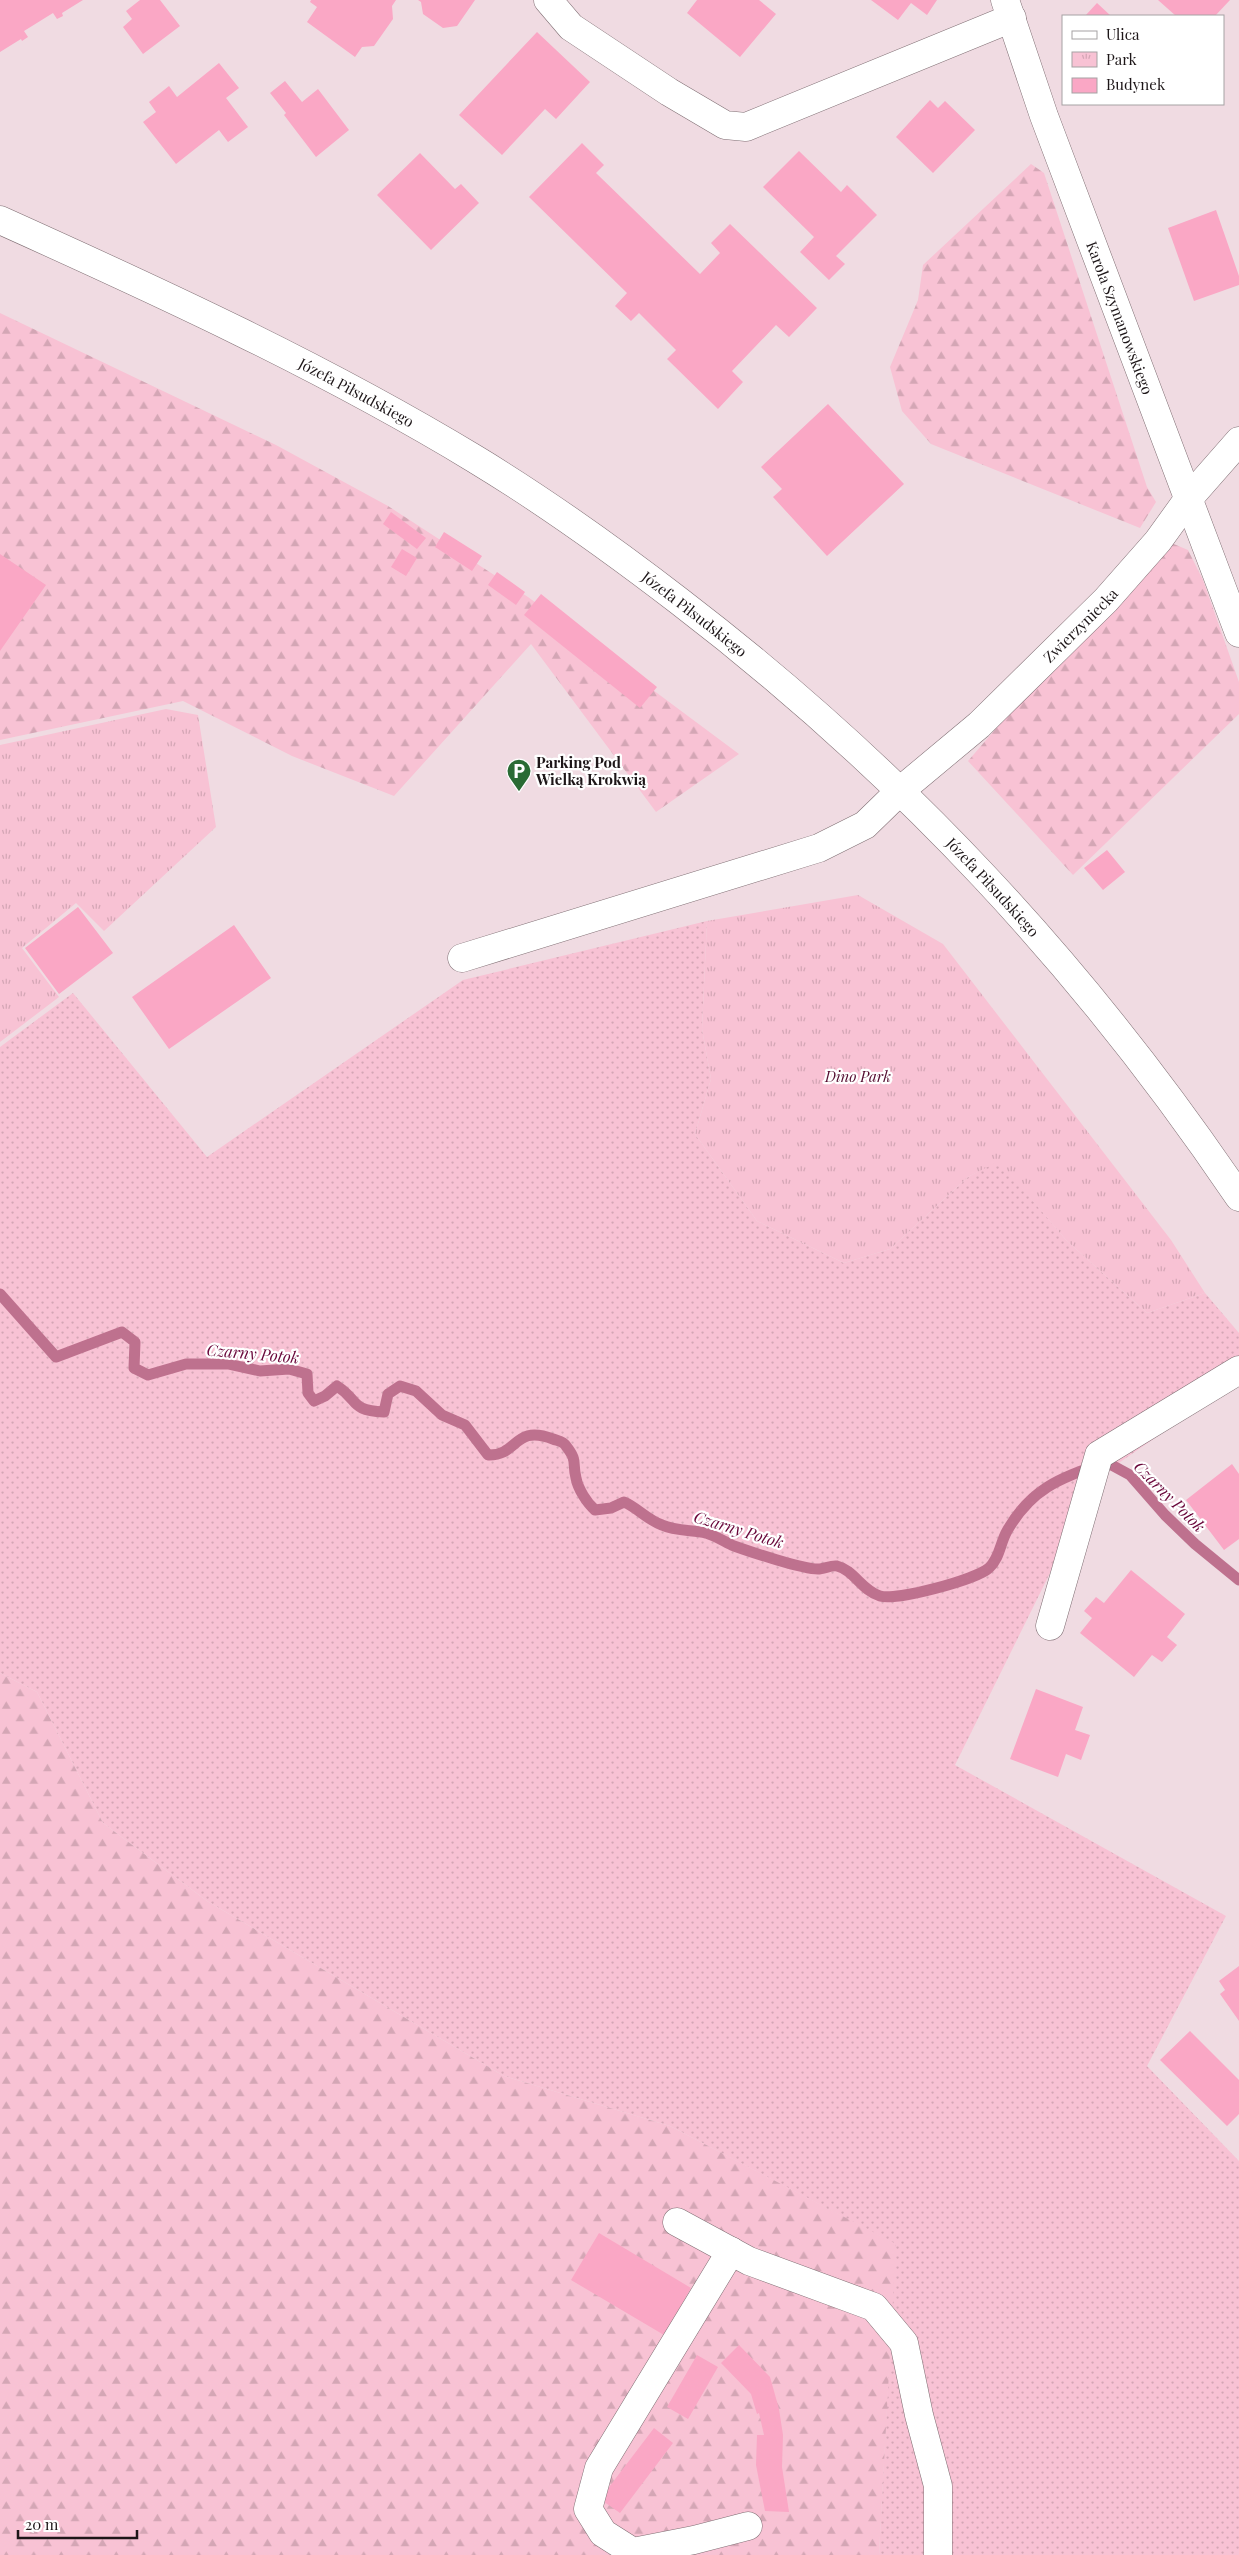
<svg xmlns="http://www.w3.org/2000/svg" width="1239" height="2555" font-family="'Playfair Display',serif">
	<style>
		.grass { fill: url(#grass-dots) }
		.forest { fill: url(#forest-firs) }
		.park { fill: url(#park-tufts) }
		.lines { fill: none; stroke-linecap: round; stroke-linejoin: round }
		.stream { stroke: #be718e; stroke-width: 11 }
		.building { fill: #faa7c5 }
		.minor-casing { stroke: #7f6e73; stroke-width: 29 }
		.minor { stroke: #fff; stroke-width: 28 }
		.labels { text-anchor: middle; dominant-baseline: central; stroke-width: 4.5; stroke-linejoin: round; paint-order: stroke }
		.street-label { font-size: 15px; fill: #1d1618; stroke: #fff }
		.poi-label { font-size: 15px; font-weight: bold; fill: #1d1618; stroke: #fff; text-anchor: start }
		.park-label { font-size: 15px; font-style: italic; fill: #530b2f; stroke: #fff }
		.water-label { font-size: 16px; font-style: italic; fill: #680539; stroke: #fff }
	</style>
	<defs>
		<pattern id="grass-dots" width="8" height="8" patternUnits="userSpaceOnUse" patternTransform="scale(1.25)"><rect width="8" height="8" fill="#f8c2d4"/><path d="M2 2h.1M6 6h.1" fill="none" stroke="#d4a6b5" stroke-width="1.8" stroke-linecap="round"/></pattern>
		<pattern id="forest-firs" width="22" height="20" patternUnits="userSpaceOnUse" patternTransform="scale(1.25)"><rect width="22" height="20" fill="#f8c2d4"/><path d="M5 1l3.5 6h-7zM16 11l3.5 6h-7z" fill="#d4a6b5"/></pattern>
		<pattern id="park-tufts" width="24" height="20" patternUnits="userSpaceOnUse" patternTransform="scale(1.25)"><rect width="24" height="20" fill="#f8c2d4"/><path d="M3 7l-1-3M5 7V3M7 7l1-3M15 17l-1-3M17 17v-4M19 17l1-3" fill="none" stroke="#d4a6b5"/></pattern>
	</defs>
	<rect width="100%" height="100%" fill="#f0dbe2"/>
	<path class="grass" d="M 707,921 L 702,1029 L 711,1079 L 695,1134 L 757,1221 L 844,1263 L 890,1249 L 968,1177 L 999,1160 L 1066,1240 L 1147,1313 L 1205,1293 L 1239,1333 L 1239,1380 L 1097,1478 L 955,1765 L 1226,1916 L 1147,2066 L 1239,2161 L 1239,2555 L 879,2555 L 895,2244 L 670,2126 L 504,2076 L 207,1901 L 103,1823 L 37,1692 L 0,1673 L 0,1047 L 73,993 L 207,1157 L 463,980 Z"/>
	<path class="forest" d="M 1031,164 L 1044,173 L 1147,487 L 1156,502 L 1140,528 L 931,444 L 902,411 L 890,367 L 918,300 L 923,265 Z
		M 0,313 L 276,445 L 388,506 L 528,597 L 739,754 L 656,812 L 531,644 L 394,796 L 292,756 L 183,701 L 0,740 Z
		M 1169,542 L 1188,550 L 1203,580 L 1239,682 L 1239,714 L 1073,875 L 968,761 L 1150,550 Z
		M 0,1673 L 37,1692 L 103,1823 L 207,1901 L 504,2076 L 670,2126 L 896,2244 L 879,2555 L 0,2555 Z"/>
	<path class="park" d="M 166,709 L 198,715 L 216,827 L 104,931 L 76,903 L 22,948 L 59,997 L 0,1042 L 0,745 Z
		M 858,895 L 943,944 L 1171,1240 L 1205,1293 L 1147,1313 L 1066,1240 L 999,1161 L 968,1177 L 890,1249 L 844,1263 L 757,1221 L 695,1134 L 711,1079 L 702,1029 L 707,921 Z"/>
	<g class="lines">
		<path class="stream" d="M 0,1294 L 56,1357 L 122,1332 L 135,1342 L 134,1368 L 148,1375 L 186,1364 L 228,1364 L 260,1371 L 289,1369 L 307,1374 L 308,1393 L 314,1401 L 325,1396 L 337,1386 C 360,1401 349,1410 384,1412 L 388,1394 L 400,1386 L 416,1391 L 442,1415 L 465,1425 L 488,1455 C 519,1456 513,1424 553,1439 C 558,1441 563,1441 566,1446 C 578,1461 572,1462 576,1478 C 578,1489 587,1503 595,1510 L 611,1508 L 624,1502 C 638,1508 646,1519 662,1525 C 675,1531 692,1530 706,1533 C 716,1536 725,1542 734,1546 C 751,1552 802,1569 818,1569 C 824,1569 831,1565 837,1566 C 854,1570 862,1591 880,1596 C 896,1601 975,1580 989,1568 C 1000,1558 1000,1543 1007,1531 C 1032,1487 1061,1478 1106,1462 L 1130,1475 L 1165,1515 L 1195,1544 L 1239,1580"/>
	</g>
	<path class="building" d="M 0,0 L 83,0 L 62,13 L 63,16 L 57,19 L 53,13 L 24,31 L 28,37 L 22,41 L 21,39 L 0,52 Z
		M 140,0 L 160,0 L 180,26 L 143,54 L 123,27 L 132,19 L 126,11 Z
		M 311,0 L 396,0 L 392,6 L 393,19 L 374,46 L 362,47 L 355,57 L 307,22 L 317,7 L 310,2 Z
		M 418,0 L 475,0 L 457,26 L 443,28 L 423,14 L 421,2 Z
		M 697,0 L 759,0 L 776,14 L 740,57 L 687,13 Z
		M 871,0 L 937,0 L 927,15 L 911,3 L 898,20 Z
		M 1158,0 L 1230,0 L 1215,16 L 1176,16 Z
		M 1097,3 L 1111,16 L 1085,16 Z
		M 537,32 L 590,82 L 556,119 L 545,109 L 502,155 L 459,115 Z
		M 219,63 L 239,88 L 226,98 L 248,127 L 228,142 L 219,130 L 176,164 L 143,122 L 156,112 L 149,102 L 169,86 L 177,97 Z
		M 285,81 L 302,102 L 318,89 L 349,130 L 316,157 L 284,115 L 286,113 L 270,93 Z
		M 930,100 L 938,108 L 945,101 L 975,130 L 933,173 L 896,137 Z
		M 582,143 L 604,165 L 596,173 L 700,274 L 720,253 L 711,243 L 730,224 L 817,308 L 789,337 L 776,325 L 732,371 L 743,382 L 718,409 L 667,359 L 676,350 L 639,313 L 631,321 L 615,306 L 627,293 L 529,197 Z
		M 799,151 L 841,192 L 847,185 L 877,215 L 836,256 L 845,264 L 829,280 L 800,252 L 814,237 L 763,187 Z
		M 420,153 L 455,189 L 461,184 L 479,203 L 431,250 L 377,195 Z
		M 1216,210 L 1239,276 L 1239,285 L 1194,301 L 1168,228 Z
		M 828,404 L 904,484 L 827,556 L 773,497 L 782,489 L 761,467 Z
		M 391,512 L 426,538 L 417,549 L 383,524 Z
		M 444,532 L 482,556 L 472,571 L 435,547 Z
		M 402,549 L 417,558 L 406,576 L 391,567 Z
		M 0,554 L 46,585 L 0,651 Z
		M 497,572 L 525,592 L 516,605 L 488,585 Z
		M 541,594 L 657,687 L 640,708 L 524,615 Z
		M 1107,850 L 1125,872 L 1103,890 L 1084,868 Z
		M 78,907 L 113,953 L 59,994 L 25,948 Z
		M 234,925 L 271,978 L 169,1049 L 132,997 Z
		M 1232,1464 L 1239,1474 L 1239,1539 L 1224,1550 L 1186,1500 Z
		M 1131,1570 L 1185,1614 L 1167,1637 L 1177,1645 L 1162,1662 L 1152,1655 L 1134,1677 L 1080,1633 L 1092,1618 L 1084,1611 L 1096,1597 L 1104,1603 Z
		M 1036,1689 L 1083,1707 L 1075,1730 L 1090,1735 L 1081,1760 L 1066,1754 L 1058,1777 L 1010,1759 Z
		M 1239,1966 L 1239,2021 L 1220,1994 L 1225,1990 L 1219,1981 Z
		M 1190,2031 L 1239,2080 L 1239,2114 L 1227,2126 L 1160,2060 Z
		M 599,2233 L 691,2288 L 664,2335 L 571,2280 Z
		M 739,2345 L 770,2377 L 779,2409 L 783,2435 L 782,2467 L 789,2512 L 765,2511 L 756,2465 L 757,2435 L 764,2435 L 759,2413 L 757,2414 L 751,2394 L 721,2363 Z
		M 697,2355 L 718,2367 L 688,2419 L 667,2407 Z
		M 654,2428 L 673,2443 L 620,2513 L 600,2499 Z"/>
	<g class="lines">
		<defs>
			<g id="minor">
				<path d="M 548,0 L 571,27 L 669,92 L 725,125 L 746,127 L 1012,18"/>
				<path id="s1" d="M 1005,0 L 1044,116 L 1239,633"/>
				<path id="s2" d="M 0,220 C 162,293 323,367 475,459 C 546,502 614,551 679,601 C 901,771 1083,966 1239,1197"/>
				<path id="s3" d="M 462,958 L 819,848 L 865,825 L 901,790 L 979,725 L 1106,600 L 1158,541 L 1189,498 L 1239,441"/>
				<path d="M 1050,1626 L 1099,1455 L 1239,1370"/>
				<path d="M 677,2222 L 749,2261 L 874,2307 L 904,2343 L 919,2415 L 938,2486 L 938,2555"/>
				<path d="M 731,2251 L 599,2468 L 588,2509 L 603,2533 L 633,2552 L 694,2540 L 748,2526"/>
			</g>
		</defs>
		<use href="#minor" class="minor-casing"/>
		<use href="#minor" class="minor"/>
	</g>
	<defs>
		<symbol id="parking-pin" viewBox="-11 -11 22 30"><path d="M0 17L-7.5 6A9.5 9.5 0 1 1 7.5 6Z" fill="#2a6b34" stroke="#fff"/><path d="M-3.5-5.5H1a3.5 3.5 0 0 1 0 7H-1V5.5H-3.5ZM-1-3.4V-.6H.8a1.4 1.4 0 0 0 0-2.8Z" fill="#fff"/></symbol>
	</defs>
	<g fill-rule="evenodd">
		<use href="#parking-pin" x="505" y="757" width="28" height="38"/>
	</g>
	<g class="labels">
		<g class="street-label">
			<text stroke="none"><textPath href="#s1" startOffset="338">Karola Szymanowskiego</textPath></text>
			<text stroke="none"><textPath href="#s2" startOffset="396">Józefa Piłsudskiego</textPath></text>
			<text stroke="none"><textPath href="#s2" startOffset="801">Józefa Piłsudskiego</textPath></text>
			<text stroke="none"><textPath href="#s3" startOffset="719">Zwierzyniecka</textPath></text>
			<text stroke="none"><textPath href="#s2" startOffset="1206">Józefa Piłsudskiego</textPath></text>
		</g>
		<g class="poi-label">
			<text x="536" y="762">Parking Pod<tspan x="536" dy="17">Wielką Krokwią</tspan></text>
		</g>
		<g class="park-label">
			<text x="858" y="1076">Dino Park</text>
		</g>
		<g class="water-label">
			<text transform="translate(253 1353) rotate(5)">Czarny Potok</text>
			<text transform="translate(1170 1496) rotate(45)">Czarny Potok</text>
			<text transform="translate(739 1529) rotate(17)">Czarny Potok</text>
		</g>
	</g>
	<rect x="1062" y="15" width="162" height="90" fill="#ffffff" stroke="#a5a2a3"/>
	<rect x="1072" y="31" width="25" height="8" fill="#ffffff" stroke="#a5a2a3"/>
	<text x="1106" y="40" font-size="15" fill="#1d1618">Ulica</text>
	<rect x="1072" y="52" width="25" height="15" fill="url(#park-tufts)" stroke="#a5a2a3"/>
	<text x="1106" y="65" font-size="15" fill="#1d1618">Park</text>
	<rect x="1072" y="78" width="25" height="15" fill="#faa7c5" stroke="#a5a2a3"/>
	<text x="1106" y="90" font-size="15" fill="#1d1618">Budynek</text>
	<path d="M18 2530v8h119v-8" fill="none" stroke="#1d1618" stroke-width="2.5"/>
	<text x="25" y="2530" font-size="15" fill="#1d1618" stroke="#ffffff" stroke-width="4" paint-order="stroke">20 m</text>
</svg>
